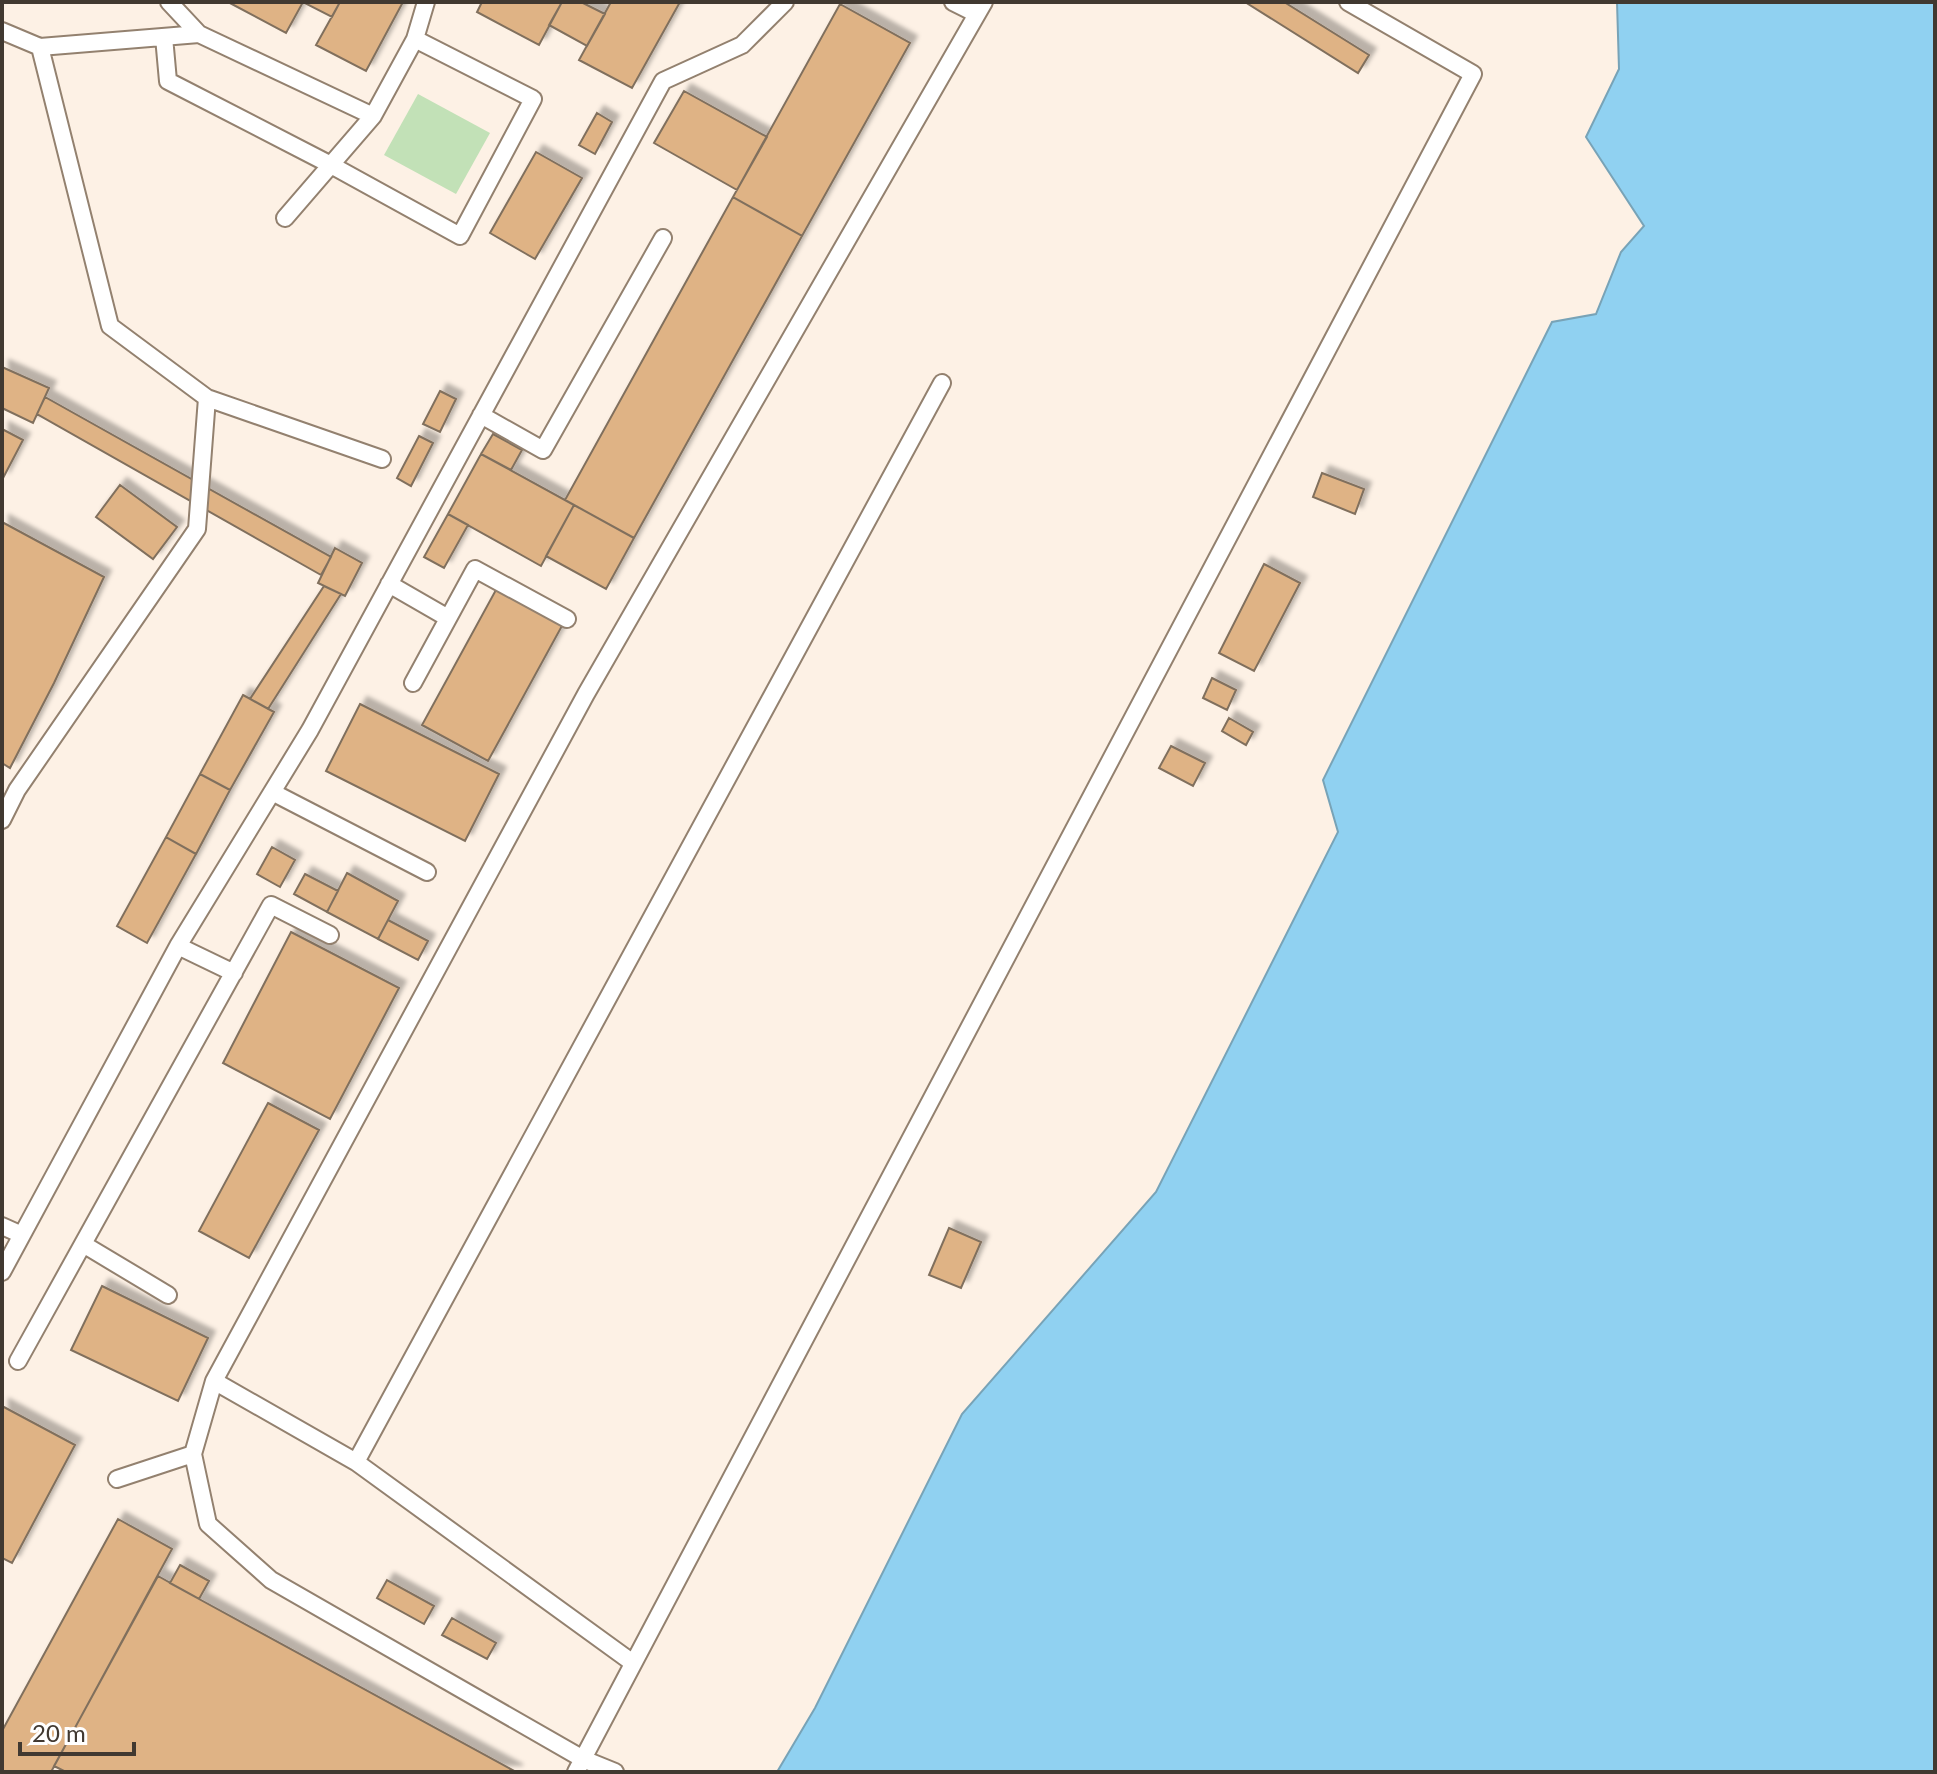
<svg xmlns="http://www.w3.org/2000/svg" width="1937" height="1774" font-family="Lato,sans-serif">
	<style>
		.green { fill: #c2e1b7 }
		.water { fill: #90d1f1; stroke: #78a3b7; stroke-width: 2 }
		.building { fill: #dfb385; stroke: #806f5d; stroke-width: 2; filter: url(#shadow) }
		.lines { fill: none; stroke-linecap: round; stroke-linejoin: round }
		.lane-casing { stroke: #93816f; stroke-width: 20 }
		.lane { stroke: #fff; stroke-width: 16 }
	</style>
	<defs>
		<filter id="shadow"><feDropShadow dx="7" dy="-7" stdDeviation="2" flood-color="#0004"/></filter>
	</defs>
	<rect width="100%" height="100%" fill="#fdf1e5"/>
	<path class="green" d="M 418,94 L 490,133 L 456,194 L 384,155 Z"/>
	<path class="water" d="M 1617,2 L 1935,2 L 1935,1772 L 777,1772 L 815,1708 L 962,1414 L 1156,1192 L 1338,832 L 1323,780 L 1552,322 L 1596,314 L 1621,252 L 1644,226 L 1586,137 L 1619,69 Z"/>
	<path class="building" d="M 228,2 L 340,2 L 332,17 L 303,2 L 286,33 Z
		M 340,2 L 403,2 L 366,71 L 316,45 Z
		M 482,2 L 562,2 L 539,45 L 477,12 Z
		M 562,2 L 581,2 L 605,14 L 587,46 L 549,25 Z
		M 611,2 L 680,2 L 632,88 L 579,60 Z
		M 1245,2 L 1284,2 L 1369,55 L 1358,73 Z
		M 840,4 L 910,43 L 802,236 L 733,197 Z
		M 684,91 L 767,137 L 737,190 L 654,143 Z
		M 597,113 L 612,122 L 595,154 L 579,145 Z
		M 536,152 L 582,178 L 535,259 L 490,233 Z
		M 733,197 L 802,236 L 634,538 L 565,500 Z
		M 2,367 L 49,388 L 33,423 L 2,408 Z
		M 440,391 L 456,399 L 440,432 L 423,424 Z
		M 45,397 L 331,557 L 321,575 L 37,414 Z
		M 2,429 L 23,440 L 2,480 Z
		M 493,434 L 522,450 L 511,470 L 481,454 Z
		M 419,436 L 433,443 L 411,486 L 397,478 Z
		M 481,454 L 574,505 L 541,566 L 448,514 Z
		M 1322,473 L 1364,489 L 1355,514 L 1313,497 Z
		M 120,485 L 177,527 L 153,559 L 96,517 Z
		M 574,505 L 634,538 L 606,589 L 546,556 Z
		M 448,514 L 468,525 L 444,568 L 424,557 Z
		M 2,522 L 104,577 L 54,683 L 10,768 L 2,763 Z
		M 335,548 L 362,563 L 345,596 L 318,583 Z
		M 1264,564 L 1300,583 L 1254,671 L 1219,653 Z
		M 324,586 L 341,594 L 268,709 L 250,699 Z
		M 497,588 L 563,624 L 488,761 L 422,725 Z
		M 1212,678 L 1236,690 L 1227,710 L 1203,698 Z
		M 243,695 L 274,712 L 230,790 L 200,774 Z
		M 360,704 L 499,774 L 465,841 L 326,771 Z
		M 1229,718 L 1253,732 L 1246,745 L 1222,731 Z
		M 1171,746 L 1205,763 L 1193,786 L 1159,768 Z
		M 200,774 L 230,790 L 196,854 L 166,837 Z
		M 166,837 L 196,854 L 147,943 L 117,926 Z
		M 272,847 L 295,860 L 280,887 L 257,874 Z
		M 347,873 L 398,901 L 378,939 L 327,912 Z
		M 305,874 L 338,891 L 327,912 L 294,894 Z
		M 388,920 L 428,941 L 418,960 L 378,939 Z
		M 291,932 L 399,988 L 330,1119 L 223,1063 Z
		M 268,1103 L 319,1130 L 249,1258 L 199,1231 Z
		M 949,1228 L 981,1242 L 961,1288 L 929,1275 Z
		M 102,1286 L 208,1338 L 178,1401 L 71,1350 Z
		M 2,1406 L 75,1445 L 12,1563 L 2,1558 Z
		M 118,1519 L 172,1549 L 51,1772 L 4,1772 L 2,1771 L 2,1731 Z
		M 180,1565 L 209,1581 L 199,1599 L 170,1583 Z
		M 158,1576 L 199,1599 L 516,1772 L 66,1772 L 54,1766 Z
		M 387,1580 L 434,1606 L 424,1624 L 377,1598 Z
		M 452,1618 L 496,1643 L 487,1659 L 442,1635 Z"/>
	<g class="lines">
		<defs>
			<path id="lane" d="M 169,2 L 199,34 L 373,116
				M 953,2 L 977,14
				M 2,31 L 40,47 L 199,34
				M 164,37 L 168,81 L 331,165 L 460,236 L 533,99 L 415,39
				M 40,47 L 110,326 L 207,398 L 382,459
				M 285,218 L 373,116 L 415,39 L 426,2
				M 481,415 L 543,450 L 663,238
				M 389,584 L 448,618
				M 413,683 L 475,569 L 567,619
				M 272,792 L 427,872
				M 2,820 L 17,790 L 197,529 L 207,398
				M 178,946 L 234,973
				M 2,1226 L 22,1235
				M 83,1244 L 168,1295
				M 2,1272 L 178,946 L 310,730 L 663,81 L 742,45 L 785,2
				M 18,1361 L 271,905 L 330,935
				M 214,1381 L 356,1462 L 633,1663
				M 356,1462 L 942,383
				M 117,1479 L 193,1454
				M 576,1772 L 1473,74 L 1348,2
				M 615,1772 L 583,1759 L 271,1580 L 208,1524 L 193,1454 L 214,1381 L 586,694 L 984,2"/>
		</defs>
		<use href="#lane" class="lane-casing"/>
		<use href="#lane" class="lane"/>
	</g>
	<rect width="1937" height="1774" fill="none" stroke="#413931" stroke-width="8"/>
	<path d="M20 1742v12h114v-12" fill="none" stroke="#413931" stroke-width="4"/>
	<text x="32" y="1742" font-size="24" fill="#413931" stroke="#ffffff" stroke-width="6" paint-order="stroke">20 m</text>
</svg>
